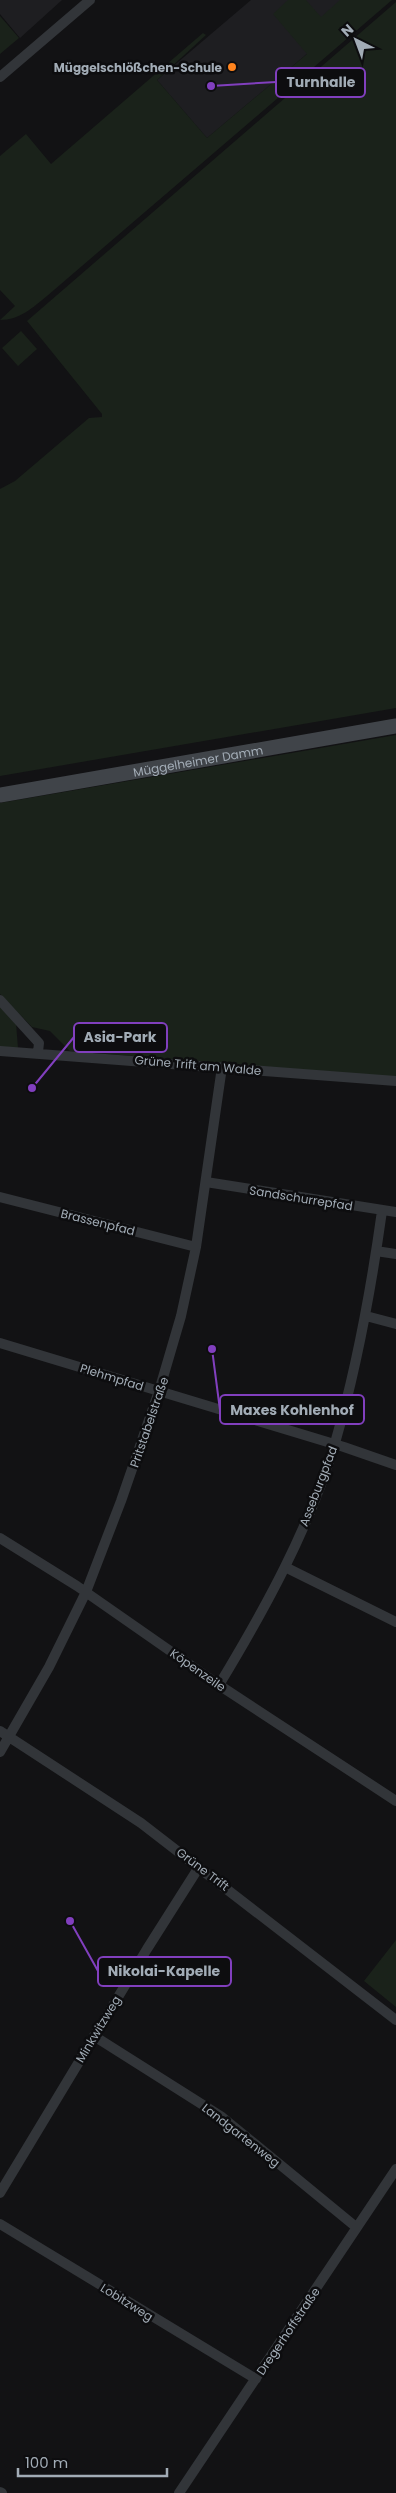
<svg xmlns="http://www.w3.org/2000/svg" width="396" height="2493" font-family="Poppins,sans-serif">
	<style>
		.built { fill: #1e1e21 }
		.green { fill: #1a221a }
		.lines { fill: none; stroke-linecap: round; stroke-linejoin: round }
		.street { stroke: #323539; stroke-width: 10 }
		.secondary { stroke: #404449; stroke-width: 15 }
		.poi-dot { fill: #ff841e; stroke: #0d0d0f; stroke-width: 2 }
		.labels { text-anchor: middle; dominant-baseline: central; stroke-width: 5; stroke-linejoin: round; paint-order: stroke }
		.poi-label { font-size: 12px; font-weight: bold; fill: #a2acb6; stroke: #0d0d0f; text-anchor: end }
		.street-label { font-size: 12px; fill: #a2acb6; stroke: #0d0d0f }
		.leader { fill: none; stroke: #813fbe; stroke-width: 2 }
		.callout-dot { fill: #813fbe; stroke: #0d0d0f; stroke-width: 2 }
		.callout { fill: #0d0d0f; stroke: #813fbe; stroke-width: 2 }
		.callout-label { font-size: 14px; text-anchor: middle; font-weight: bold; fill: #a2acb6 }
	</style>
	<rect width="100%" height="100%" fill="#121214"/>
	<path class="built" d="M 0,0 L 62,0 L 20,38 L 0,14 Z
		M 251,0 L 371,0 L 207,138 L 157,80 Z"/>
	<path class="green" d="M 288,0 L 306,0 L 321,17 L 340,0 L 392,0 L 47,296 C 32,308 20,320 0,320 L 15,306 L 0,290 L 0,156 L 26,134 L 51,164 L 203,33 L 206,35 L 157,80 L 207,138 L 307,54 L 273,14 Z
		M 396,2 L 396,708 L 0,776 L 0,489 L 15,481 L 89,418 L 102,417 L 102,414 L 27,321 Z
		M 0,16 L 19,38 L 0,54 Z
		M 21,331 L 37,349 L 18,366 L 2,348 Z
		M 396,735 L 396,1077 L 70,1051 L 50,1031 L 32,1027 L 0,994 L 0,803 Z
		M 0,1005 L 16,1023 L 18,1048 L 0,1047 Z
		M 396,1940 L 396,2007 L 364,1981 Z"/>
	<g class="lines">
		<path class="street" d="M 0,77 L 90,0
			M 0,1000 L 39,1043 L 38,1052
			M 0,1051 L 396,1081
			M 206,1182 L 396,1212
			M 0,1197 L 196,1247
			M 376,1251 L 396,1254
			M 366,1316 L 396,1324
			M 0,1343 L 344,1447 L 396,1465
			M 0,1538 L 77,1586 L 219,1685 L 396,1801
			M 285,1567 L 396,1622
			M 219,1685 C 265,1609 309,1529 335,1443 C 357,1367 371,1290 382,1211
			M 0,1731 L 141,1823 L 396,2020
			M 0,1752 L 49,1667 L 86,1592 L 121,1501 L 159,1391 L 181,1316 L 196,1247 L 222,1067
			M 94,2036 L 222,2117 L 356,2227
			M 0,2193 L 147,1949 L 199,1867
			M 0,2224 L 256,2379
			M 0,2492 L 2,2493
			M 179,2493 L 396,2169"/>
		<path class="secondary" id="s1" d="M 0,795 L 396,726"/>
	</g>
	<circle class="poi-dot" cx="232" cy="67" r="5"/>
	<g class="labels">
		<g class="poi-label">
			<text x="222" y="67">Müggelschlößchen-Schule</text>
		</g>
		<g class="street-label">
			<text stroke="none"><textPath href="#s1" startOffset="201">Müggelheimer Damm</textPath></text>
			<text transform="translate(198 1065) rotate(5)">Grüne Trift am Walde</text>
			<text transform="translate(301 1198) rotate(9)">Sandschurrepfad</text>
			<text transform="translate(98 1222) rotate(14)">Brassenpfad</text>
			<text transform="translate(112 1377) rotate(17)">Plehmpfad</text>
			<text transform="translate(149 1422) rotate(-71)">Pritstabelstraße</text>
			<text transform="translate(318 1486) rotate(-69)">Asseburgpfad</text>
			<text transform="translate(198 1670) rotate(35)">Köpenzeile</text>
			<text transform="translate(203 1869) rotate(37)">Grüne Trift</text>
			<text transform="translate(98 2029) rotate(-59)">Minkwitzweg</text>
			<text transform="translate(241 2135) rotate(38)">Landgartenweg</text>
			<text transform="translate(127 2302) rotate(32)">Lobitzweg</text>
			<text transform="translate(288 2331) rotate(-56)">Dregerhoffstraße</text>
		</g>
	</g>
	<path class="leader" d="M211 86L276 82M32 1088L74 1037M212 1349L220 1410M70 1921L98 1971"/>
	<g class="callout-dot">
		<circle cx="211" cy="86" r="5"/>
		<circle cx="32" cy="1088" r="5"/>
		<circle cx="212" cy="1349" r="5"/>
		<circle cx="70" cy="1921" r="5"/>
	</g>
	<g class="callout">
		<rect x="276" y="68" width="89" height="29" rx="5"/>
		<rect x="74" y="1023" width="93" height="29" rx="5"/>
		<rect x="220" y="1395" width="144" height="29" rx="5"/>
		<rect x="98" y="1957" width="133" height="29" rx="5"/>
	</g>
	<g class="callout-label">
		<text x="321" y="87">Turnhalle</text>
		<text x="120" y="1042">Asia-Park</text>
		<text x="292" y="1415">Maxes Kohlenhof</text>
		<text x="164" y="1976">Nikolai-Kapelle</text>
	</g>
	<g transform="translate(356 40) rotate(318)" stroke="#0d0d0f" stroke-width="4" paint-order="stroke">
	<path d="M0-4L9 19L0 12L-9 19Z" fill="#a2acb6"/>
	<text y="-8" font-size="14" font-weight="bold" text-anchor="middle" fill="#a2acb6">N</text>
	</g>
	<path d="M18 2468v8h149v-8" fill="none" stroke="#a2acb6" stroke-width="2.5"/>
	<text x="25" y="2468" font-size="15" fill="#a2acb6" stroke="#0d0d0f" stroke-width="4" paint-order="stroke">100 m</text>
</svg>
